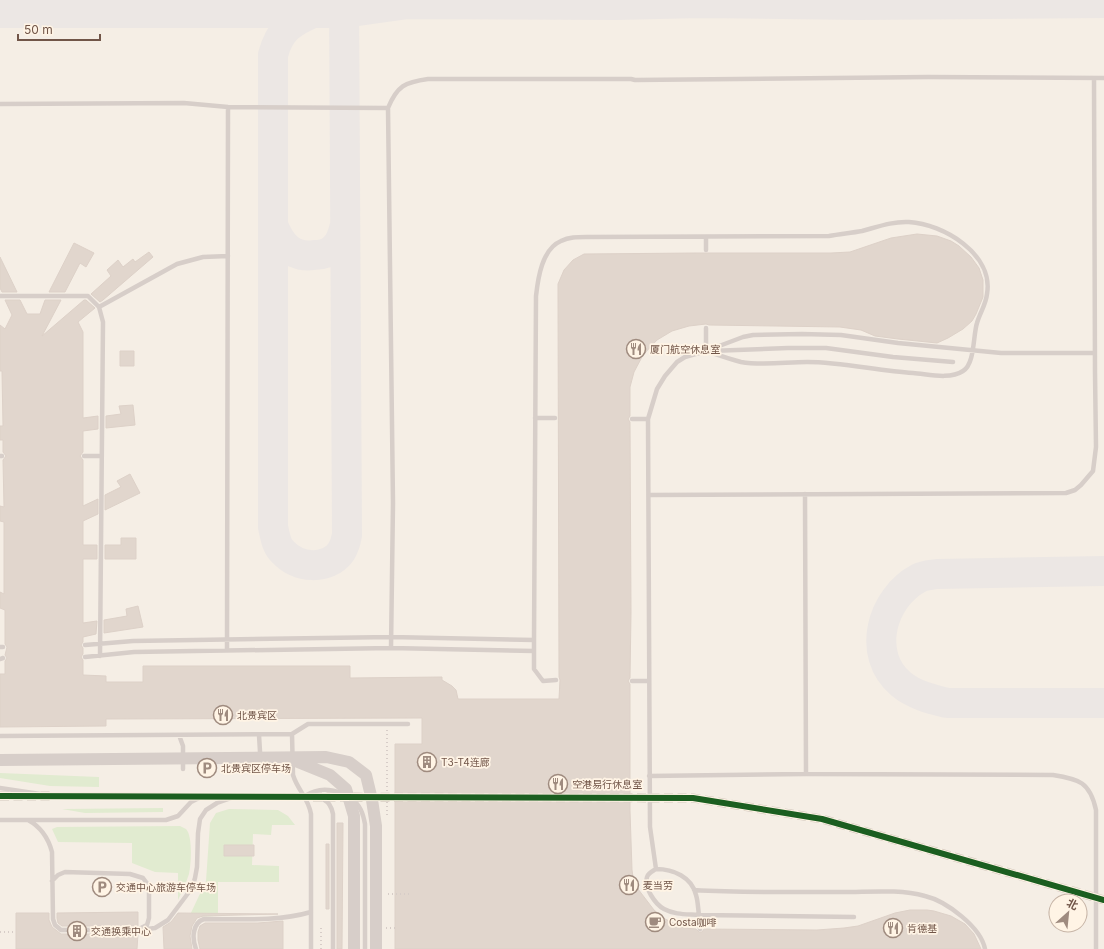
<svg xmlns="http://www.w3.org/2000/svg" width="1104" height="949" font-family="Inter,'Noto Sans SC',sans-serif">
	<style>
		.green { fill: #e1ebd0 }
		.lines { fill: none; stroke-linecap: round; stroke-linejoin: round }
		.taxiway { stroke: #ece7e4; stroke-width: 30 }
		.building { fill: #e1d6cd; stroke: #ddd1c8 }
		.minor-tunnel { stroke: #d4c8be; stroke-width: 9; stroke-dasharray: 9 4.5; stroke-linecap: butt }
		.path { stroke: #d7cdc8; stroke-width: 2; stroke-dasharray: 1 3; stroke-linecap: butt }
		.service { stroke: #d7cec9; stroke-width: 4.5 }
		.secondary { stroke: #d7cec9; stroke-width: 12 }
		.cycleway-casing { stroke: #fff4e5; stroke-width: 8 }
		.cycleway { stroke: #1b5e20; stroke-width: 6 }
		.labels { text-anchor: middle; dominant-baseline: central; stroke-width: 3.5; stroke-linejoin: round; paint-order: stroke }
		.poi-label { font-size: 10px; fill: #715548; stroke: #fff4e5; text-anchor: start }
	</style>
	<rect width="100%" height="100%" fill="#f5eee5"/>
	<path class="green" d="M 0,773 L 99,777 L 99,787 L 50,786 L 0,778 Z
		M 163,808 L 163,812 L 85,813 L 62,809 Z
		M 229,809 L 278,810 L 288,816 L 295,825 L 272,825 L 271,835 L 253,834 L 252,865 L 279,866 L 279,882 L 218,882 L 218,916 L 189,917 L 206,881 L 210,823 L 216,813 Z
		M 180,826 L 186,829 C 193,836 191,865 189,874 C 186,883 182,892 178,900 L 178,873 L 155,872 L 132,863 L 132,843 L 58,842 L 52,829 L 57,827 Z"/>
	<g class="lines">
		<path class="taxiway" d="M 0,13 L 344,13 L 408,4 L 616,5 L 701,3 L 860,5 L 1104,3
			M 313,13 C 291,22 279,31 273,55 L 273,527 C 275,535 276,546 283,552 C 298,568 327,571 341,552 C 344,547 346,541 347,535 L 344,0
			M 273,225 C 281,245 292,258 314,255 C 322,255 329,253 334,248 C 341,242 343,233 345,225
			M 1104,571 L 937,574 C 931,575 925,575 919,578 C 881,598 866,655 901,684 C 914,695 931,699 947,703 L 1104,703"/>
	</g>
	<path class="building" d="M 917,234 L 937,236 L 951,241 L 959,246 L 971,257 L 979,268 L 983,280 L 983,297 L 976,314 L 972,321 L 963,329 L 948,338 L 937,343 L 898,339 L 875,336 L 861,330 L 840,327 L 709,325 L 706,324 L 689,326 L 672,331 L 657,340 L 643,355 L 634,372 L 630,387 L 630,416 L 628,419 L 630,422 L 631,612 L 630,678 L 628,681 L 630,684 L 630,811 L 632,870 L 633,877 L 638,889 L 654,910 L 665,919 L 684,928 L 696,929 L 699,932 L 702,932 L 704,929 L 817,930 L 844,928 L 858,926 L 895,913 L 910,910 L 927,910 L 934,911 L 951,916 L 965,924 L 974,934 L 981,949 L 395,949 L 395,744 L 422,744 L 422,718 L 106,719 L 106,726 L 0,727 L 0,674 L 5,674 L 5,661 L 7,658 L 5,655 L 7,647 L 5,644 L 5,610 L 0,608 L 0,592 L 4,594 L 4,522 L 0,521 L 0,506 L 4,507 L 3,460 L 6,456 L 3,452 L 3,440 L 0,440 L 0,426 L 3,426 L 2,371 L 0,371 L 0,325 L 5,329 L 12,315 L 5,300 L 20,300 L 27,314 L 40,314 L 45,300 L 61,300 L 42,336 L 84,300 L 86,300 L 95,308 L 78,322 L 83,332 L 83,418 L 98,416 L 98,429 L 83,431 L 83,452 L 80,456 L 83,460 L 83,506 L 98,499 L 98,514 L 83,521 L 83,545 L 97,545 L 97,559 L 83,559 L 83,623 L 97,621 L 96,634 L 83,637 L 83,642 L 81,645 L 83,648 L 83,654 L 81,657 L 83,660 L 83,675 L 106,676 L 106,682 L 143,682 L 143,666 L 350,666 L 350,678 L 442,677 L 442,680 L 452,686 L 456,690 L 458,699 L 559,699 L 560,680 L 559,677 L 558,294 L 558,284 L 564,270 L 573,260 L 584,254 L 696,253 L 831,253 L 850,252 L 891,238 Z
		M 74,243 L 94,253 L 86,267 L 80,263 L 65,292 L 49,292 Z
		M 149,252 L 153,257 L 103,300 L 100,302 L 91,294 L 111,276 L 107,270 L 118,260 L 123,267 L 133,259 L 135,262 Z
		M 0,257 L 17,292 L 2,292 L 0,288 Z
		M 120,351 L 134,351 L 134,366 L 120,366 Z
		M 133,405 L 135,425 L 106,428 L 106,416 L 121,414 L 119,406 Z
		M 130,474 L 140,493 L 105,510 L 105,495 L 121,487 L 117,481 Z
		M 121,538 L 136,538 L 136,559 L 105,559 L 105,545 L 121,545 Z
		M 138,606 L 143,627 L 104,633 L 104,620 L 127,616 L 126,609 Z
		M 337,823 L 343,823 L 342,949 L 337,949 Z
		M 326,844 L 329,844 L 329,909 L 326,909 Z
		M 224,845 L 254,845 L 254,856 L 224,856 Z
		M 138,912 L 138,926 L 62,926 L 58,923 L 57,918 L 57,913 Z
		M 16,913 L 49,913 L 49,920 L 52,927 L 61,934 L 138,934 L 137,949 L 16,949 Z
		M 178,913 L 278,914 L 203,916 L 197,918 L 192,926 L 190,936 L 192,949 L 164,949 L 163,927 L 171,922 Z
		M 283,921 L 283,949 L 200,949 L 198,940 L 198,932 L 200,926 L 205,923 L 258,923 Z"/>
	<g class="lines">
		<path class="minor-tunnel" d="M 0,796 L 51,796
			M 313,797 L 693,798 L 822,819 L 1104,900"/>
		<path class="path" d="M 387,730 L 387,816
			M 388,894 L 410,894
			M 321,928 L 321,949
			M 386,928 L 395,928
			M 0,932 L 16,932"/>
		<path class="service" d="M 0,104 L 184,103 L 228,107 L 388,108
			M 706,237 L 706,250
			M 0,296 L 88,296 L 99,307 L 103,322 L 100,656
			M 99,307 L 177,264 L 203,257 L 228,256
			M 706,328 L 706,351
			M 710,351 L 788,348 L 826,348 L 893,357 L 953,362
			M 535,418 L 555,418
			M 632,419 L 648,419
			M 0,456 L 2,456
			M 84,456 L 101,456
			M 805,494 L 806,774
			M 649,495 L 1066,493 L 1075,490 L 1081,485 L 1093,471 L 1096,447 L 1095,373 L 1094,78
			M 85,645 L 133,641 L 391,637 L 534,640
			M 0,647 L 3,647
			M 391,648 L 393,503 L 388,108 C 397,86 405,82 428,79 L 631,79 L 635,80 L 928,77 L 1104,78
			M 227,650 L 228,107
			M 85,657 L 134,652 L 391,648 L 534,651
			M 0,659 L 3,658
			M 556,680 L 543,681 L 534,669 L 534,640 L 536,296 C 538,278 542,249 561,241 C 569,237 577,237 586,237 L 829,236 C 840,234 851,233 862,231 C 877,227 893,221 909,222 C 943,224 994,254 987,294 C 986,304 980,313 977,323 C 973,335 975,364 963,371 C 949,380 928,374 913,373 C 878,371 843,362 807,362 C 786,362 762,366 741,362 C 729,359 718,355 706,351
			M 632,681 L 649,681
			M 292,734 L 308,724 L 408,724
			M 179,735 L 183,746 L 183,769
			M 259,735 L 261,768
			M 0,736 L 292,734 L 293,775 C 298,791 308,797 311,814 L 311,949
			M 649,776 L 806,774 L 1053,775 C 1079,779 1090,782 1096,810 L 1096,949
			M 0,788 L 40,794 L 305,796 C 320,797 330,798 333,814 L 333,949
			M 305,796 C 319,787 330,789 345,794
			M 351,798 C 360,805 363,813 365,824 L 365,949
			M 0,820 L 166,820 L 178,816 L 191,802 L 203,796
			M 28,820 C 41,827 48,837 52,852 L 53,919 L 55,925 L 61,930 L 139,930 L 155,928 L 168,920 L 192,888 L 195,878 L 197,867 L 198,833 L 200,819 L 206,810 L 217,803 L 237,796
			M 656,869 L 650,827 L 648,419 L 657,389 L 665,376 L 677,362 L 685,357 L 706,351 L 743,337 L 753,335 L 802,334 L 841,335 L 898,343 L 1001,353 L 1095,353
			M 656,869 C 673,869 692,877 696,895 C 698,901 698,909 699,915 C 687,914 675,915 664,909 C 655,904 644,888 647,877 C 648,873 653,871 656,869 Z
			M 52,881 L 58,875 L 65,872 L 130,874 L 143,878 L 149,886 L 149,918 L 147,925 L 141,928
			M 694,890 C 744,893 793,892 843,892 C 870,892 899,889 925,896 C 946,901 981,927 985,949
			M 700,929 L 699,915 L 854,917
			M 196,949 C 192,939 192,923 204,919 C 239,919 277,922 311,912"/>
		<path class="secondary" d="M 0,760 L 326,757 L 349,762 L 366,775 L 372,800 L 376,826 L 376,949
			M 293,760 L 330,775 L 346,789 L 354,816 L 354,949"/>
		<defs>
			<path id="cycleway" d="M 0,796 L 693,798 L 822,819 L 1104,900"/>
		</defs>
		<use href="#cycleway" class="cycleway-casing"/>
		<use href="#cycleway" class="cycleway"/>
	</g>
	<defs>
		<symbol id="restaurant-ring" viewBox="-11 -11 22 22"><circle r="9.5" fill="#fff4e5" stroke="#9f8b7f" stroke-width="1.5"/><path d="M-5-6h1v4h1v-4h1v4h1v-4h1v5L-1.5 .5V6h-2V.5L-5-1ZM5-6V6H3V1.5H1.5Q1.5-4 5-6Z" fill="#9f8b7f"/></symbol>
		<symbol id="building-ring" viewBox="-11 -11 22 22"><circle r="9.5" fill="#fff4e5" stroke="#9f8b7f" stroke-width="1.5"/><path d="M-4-6H4V6H1V3H-1V6H-4ZM-2.5-4.3h1.7v1.8h-1.7ZM.8-4.3h1.7v1.8H.8ZM-2.5-1h1.7V.8h-1.7ZM.8-1h1.7V.8H.8Z" fill="#9f8b7f"/></symbol>
		<symbol id="parking-ring" viewBox="-11 -11 22 22"><circle r="9.5" fill="#fff4e5" stroke="#9f8b7f" stroke-width="1.5"/><path d="M-3.5-5.5H1a3.5 3.5 0 0 1 0 7H-1V5.5H-3.5ZM-1-3.4V-.6H.8a1.4 1.4 0 0 0 0-2.8Z" fill="#9f8b7f"/></symbol>
		<symbol id="cafe-ring" viewBox="-11 -11 22 22"><circle r="9.5" fill="#fff4e5" stroke="#9f8b7f" stroke-width="1.5"/><path d="M-5.5-4.5H6V0H3Q3 3.5 0 3.5H-2.5Q-5.5 3.5-5.5 0ZM3-3.2v2h1.7v-2ZM-6 4.5H4V6H-6Z" fill="#9f8b7f"/></symbol>
	</defs>
	<g fill-rule="evenodd">
		<use href="#restaurant-ring" x="625" y="338" width="22" height="22"/>
		<use href="#restaurant-ring" x="212" y="704" width="22" height="22"/>
		<use href="#building-ring" x="416" y="751" width="22" height="22"/>
		<use href="#parking-ring" x="196" y="757" width="22" height="22"/>
		<use href="#restaurant-ring" x="547" y="773" width="22" height="22"/>
		<use href="#restaurant-ring" x="618" y="874" width="22" height="22"/>
		<use href="#parking-ring" x="91" y="876" width="22" height="22"/>
		<use href="#cafe-ring" x="644" y="911" width="22" height="22"/>
		<use href="#restaurant-ring" x="882" y="917" width="22" height="22"/>
		<use href="#building-ring" x="66" y="920" width="22" height="22"/>
	</g>
	<g class="labels">
		<g class="poi-label">
			<text x="650" y="349">厦门航空休息室</text>
			<text x="237" y="715">北贵宾区</text>
			<text x="441" y="762">T3-T4连廊</text>
			<text x="221" y="768">北贵宾区停车场</text>
			<text x="572" y="784">空港易行休息室</text>
			<text x="643" y="885">麦当劳</text>
			<text x="116" y="887">交通中心旅游车停车场</text>
			<text x="669" y="922">Costa咖啡</text>
			<text x="907" y="928">肯德基</text>
			<text x="91" y="931">交通换乘中心</text>
		</g>
	</g>
	<g transform="translate(1068 913) rotate(27)"><circle r="19" fill="#fff4e5" stroke="#c6b4a6"/>
	<path d="M0-3L7 15L0 10L-7 15Z" fill="#9f8b7f"/>
	<text y="-6" font-size="11" font-weight="bold" text-anchor="middle" fill="#715548">北</text>
	</g>
	<path d="M18 34v6h82v-6" fill="none" stroke="#715548" stroke-width="2"/>
	<text x="24" y="34" font-size="12" fill="#715548" stroke="#fff4e5" stroke-width="3" paint-order="stroke">50 m</text>
</svg>
